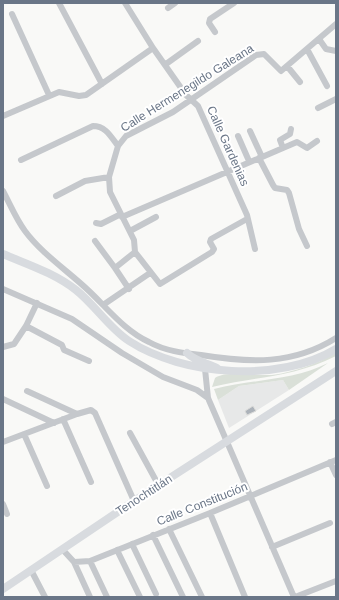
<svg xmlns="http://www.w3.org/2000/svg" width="339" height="600" font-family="Helvetica,sans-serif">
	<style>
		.built { fill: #e7e8e8 }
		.green { fill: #dae0d8 }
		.building { fill: #acb2b9; stroke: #dbdbd9 }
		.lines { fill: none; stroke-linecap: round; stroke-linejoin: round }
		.street { stroke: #c5c8cc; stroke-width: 6 }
		.secondary { stroke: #d8dbdf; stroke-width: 8 }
		.labels { text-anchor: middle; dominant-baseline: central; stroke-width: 4; stroke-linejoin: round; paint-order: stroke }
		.street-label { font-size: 12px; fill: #6a7687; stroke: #fff }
	</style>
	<rect width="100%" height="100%" fill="#f9f9f7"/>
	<path class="built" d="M 283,380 L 289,390 L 229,428 L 218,400 L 239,386 Z"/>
	<path class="green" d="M 336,353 L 336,356 C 292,378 257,376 212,387 L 215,378 C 226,370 257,376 272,375 C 295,372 316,364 336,353 Z
		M 328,363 L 289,390 L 283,380 L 239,386 L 218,400 L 214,389 C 253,379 292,381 328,363 Z"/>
	<path class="building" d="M 253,406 L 256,411 L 247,415 L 245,411 Z"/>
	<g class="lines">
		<path class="street" d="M 59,3 L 102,84
			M 125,3 L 153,48 L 186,95 L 198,106 L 247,215 L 255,249
			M 168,8 L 175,3
			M 12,14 L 49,95
			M 215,32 L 209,23 L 210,19 L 234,3
			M 319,39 L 326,49 L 336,51
			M 307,49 L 327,86
			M 166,64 L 198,41
			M 287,66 L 300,82
			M 318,108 L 336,99
			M 3,116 L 59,92 L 79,96 L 86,95 L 153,48
			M 250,131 L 262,157
			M 238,136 L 249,161
			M 283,148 L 297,142 L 307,148 L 317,141
			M 259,158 L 273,185 L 275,188 L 287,190 L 289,193 L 299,229 L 307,246
			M 21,160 L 93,126 C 106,126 111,137 118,146
			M 3,191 C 10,204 16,219 25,231 C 42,254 68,271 89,291 C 108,309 125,331 149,342 C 165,351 183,353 201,355 C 250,363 293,365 336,338
			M 56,196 L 85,181 L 109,177
			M 122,217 L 283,148 L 280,140 L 290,134 L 291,129
			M 247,219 L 211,239 L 210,242 L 214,249 L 212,252 L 160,284 L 135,252 L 134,240 L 110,192 L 109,177 L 118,146 L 126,136 L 173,112 L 256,55 L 264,54 L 281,71 L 336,24
			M 96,223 L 101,224 L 121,214
			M 130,231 L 156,217
			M 95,241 L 115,268
			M 3,289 L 72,319 L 122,353 L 163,377 L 197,390 L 208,398
			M 129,289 L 115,268 L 135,252
			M 103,305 L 150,273
			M 26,326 L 62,345 L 64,350 L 89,361
			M 3,347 L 14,344 L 26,326 L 37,303
			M 205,369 L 208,398 L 294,597
			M 27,391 L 77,414
			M 3,399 L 54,423
			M 63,419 L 91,482
			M 332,424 L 336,422
			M 130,433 L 159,486
			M 24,434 L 47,486
			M 3,442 L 77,414 L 91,410 L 95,413 L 134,501
			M 330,462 L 336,475
			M 3,504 L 7,514
			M 210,513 L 245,597
			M 169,529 L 202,597
			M 153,535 L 183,597
			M 132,544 L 156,594
			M 272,547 L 330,523
			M 63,550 L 74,562 L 90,597
			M 117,550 L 140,597
			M 90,561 L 107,597
			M 74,562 L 90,561 L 210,513 L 336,460
			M 31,570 L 45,597
			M 295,597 L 336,581"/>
		<path class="secondary" d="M 3,254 C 29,265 54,273 76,290 C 95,305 109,328 129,341 C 183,376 280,383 336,349
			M 187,353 C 195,361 207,363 217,368
			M 3,589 L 134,501 L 336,371"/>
	</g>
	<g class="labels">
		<g class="street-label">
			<text transform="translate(187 88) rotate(-32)">Calle Hermenegildo Galeana</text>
			<text transform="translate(228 146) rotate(66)">Calle Gardenias</text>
			<text transform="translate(144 495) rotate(-33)">Tenochtitlán</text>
			<text transform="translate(202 504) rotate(-22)">Calle Constitución</text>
		</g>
	</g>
	<rect width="339" height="600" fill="none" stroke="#6a7687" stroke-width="8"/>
</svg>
